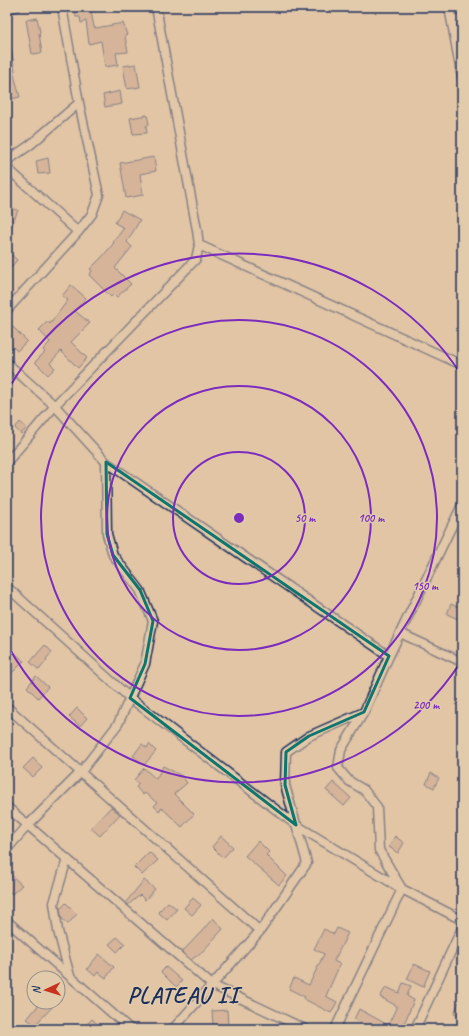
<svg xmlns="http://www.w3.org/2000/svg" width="469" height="1036" font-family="Caveat,sans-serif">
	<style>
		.building { fill: #c69f89; stroke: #1b2f5e }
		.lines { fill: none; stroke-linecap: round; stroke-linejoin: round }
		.minor-casing { stroke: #1b2f5e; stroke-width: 11 }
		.minor { stroke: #e2cbab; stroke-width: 8 }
		.marked { fill: none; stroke: #0f766e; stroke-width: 3; stroke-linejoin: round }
		.ring { fill: none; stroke: #7b2cbf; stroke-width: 2 }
		.labels { text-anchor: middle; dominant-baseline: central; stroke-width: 3; stroke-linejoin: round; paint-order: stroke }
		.district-label { font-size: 23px; font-weight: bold; letter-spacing: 1px; fill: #1b2f5e; stroke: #e2cbab }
		.centre { fill: #7b2cbf; stroke: #e2cbab; stroke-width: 2 }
		.ring-label { font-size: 12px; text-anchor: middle; font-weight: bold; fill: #7b2cbf; stroke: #e2cbab; stroke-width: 3; stroke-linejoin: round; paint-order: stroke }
	</style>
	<rect width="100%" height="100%" fill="#e1c5a5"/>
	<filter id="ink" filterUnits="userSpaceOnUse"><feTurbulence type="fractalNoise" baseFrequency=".025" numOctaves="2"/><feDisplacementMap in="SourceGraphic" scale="8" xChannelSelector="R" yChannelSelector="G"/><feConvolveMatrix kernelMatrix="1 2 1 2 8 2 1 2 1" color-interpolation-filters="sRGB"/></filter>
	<g filter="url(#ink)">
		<path class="building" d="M 77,7 L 90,7 L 94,27 L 96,28 L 123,23 L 127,35 L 125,36 L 128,52 L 116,53 L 118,65 L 105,67 L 101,41 L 89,44 L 86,21 L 81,23 L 80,17 L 76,17 L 75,9 L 78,9 Z
			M 37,18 L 40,32 L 39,33 L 42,53 L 32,54 L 26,20 Z
			M 7,48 L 11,48 L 15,71 L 13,71 L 20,97 L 7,100 Z
			M 136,64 L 140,87 L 127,89 L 123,66 Z
			M 120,91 L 122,104 L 105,107 L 103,95 Z
			M 147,115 L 149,124 L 146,126 L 147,133 L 133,134 L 130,118 Z
			M 154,157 L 156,171 L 140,174 L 143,195 L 126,198 L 120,163 Z
			M 48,158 L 50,173 L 38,174 L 36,161 Z
			M 7,207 L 18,210 L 8,236 L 7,236 Z
			M 122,210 L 140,220 L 127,242 L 132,247 L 115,268 L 131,284 L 117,297 L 114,294 L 111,297 L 89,275 L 92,271 L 90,269 L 101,258 L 114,243 L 113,242 L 124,228 L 115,223 Z
			M 7,250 L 17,260 L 7,272 Z
			M 71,285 L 86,298 L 75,311 L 90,323 L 71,342 L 87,358 L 78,368 L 61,351 L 50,363 L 55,368 L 48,375 L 35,362 L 45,352 L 43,350 L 50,342 L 39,330 L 48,321 L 50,324 L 68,300 L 62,296 Z
			M 13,327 L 27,341 L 17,351 L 13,347 L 7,353 L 7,332 Z
			M 20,422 L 27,428 L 21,434 L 15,428 Z
			M 451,604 L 462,609 L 462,621 L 447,614 Z
			M 45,645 L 52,652 L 46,659 L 47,660 L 39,670 L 30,662 Z
			M 7,646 L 24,661 L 13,672 L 7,667 Z
			M 36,676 L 48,687 L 38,698 L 27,687 Z
			M 77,708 L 87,718 L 80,726 L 69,717 Z
			M 142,744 L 147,748 L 149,744 L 156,751 L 144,765 L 133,756 Z
			M 33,758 L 42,768 L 33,777 L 23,768 Z
			M 163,766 L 182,776 L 187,783 L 174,794 L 194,814 L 182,827 L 162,808 L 159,811 L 154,806 L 157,803 L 145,793 L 143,795 L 136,787 L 139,784 L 134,780 L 144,768 L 156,779 Z
			M 431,773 L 439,778 L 434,788 L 426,784 Z
			M 333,782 L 351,798 L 344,806 L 326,790 Z
			M 111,807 L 120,814 L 100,836 L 91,828 Z
			M 221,836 L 233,847 L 223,858 L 212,847 Z
			M 395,836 L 404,843 L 398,853 L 389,847 Z
			M 258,841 L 269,852 L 266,855 L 287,876 L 279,885 L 245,856 Z
			M 149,852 L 158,860 L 142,875 L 134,867 Z
			M 11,875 L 22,885 L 12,894 L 7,889 L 7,879 Z
			M 144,880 L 155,889 L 145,900 L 140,895 L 128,905 L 126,902 Z
			M 193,898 L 201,905 L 192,915 L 184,908 Z
			M 168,902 L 177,909 L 167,920 L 158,912 Z
			M 66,903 L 77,914 L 68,924 L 62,919 L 60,909 Z
			M 213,918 L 223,929 L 203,951 L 191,960 L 182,952 L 202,931 Z
			M 337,928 L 348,933 L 334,961 L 340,964 L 326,996 L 337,1002 L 331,1013 L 304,999 L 305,997 L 289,989 L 294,978 L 309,985 L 324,954 L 314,949 L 324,929 L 334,934 Z
			M 117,937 L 125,944 L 117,952 L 109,944 Z
			M 99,954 L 114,967 L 106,978 L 98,972 L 95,976 L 87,969 Z
			M 414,964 L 430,971 L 423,987 L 407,979 Z
			M 166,967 L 182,981 L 176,987 L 161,972 Z
			M 403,983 L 411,986 L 407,996 L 414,1000 L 404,1024 L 402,1023 L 399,1029 L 373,1029 L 354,1019 L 359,1009 L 388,1025 L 397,1006 L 380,997 L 386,987 L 399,993 Z
			M 462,995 L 462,1017 L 454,1013 Z
			M 41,1002 L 57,1002 L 35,1025 L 27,1019 Z
			M 227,1010 L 228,1025 L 213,1025 L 212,1011 Z
			M 92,1019 L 103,1029 L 89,1029 L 85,1026 Z"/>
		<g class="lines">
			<defs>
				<path id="minor" d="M 449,7 L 462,78
					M 7,9 L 16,7
					M 452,20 L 462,18
					M 7,161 L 30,145 L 79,103
					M 7,168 L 78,232
					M 199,245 L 462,365
					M 7,310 L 78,232 L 92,214 L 99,195 L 79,103 L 62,7
					M 7,363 L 55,406 L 106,462 L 389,656
					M 7,462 L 59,401 L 196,259 L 199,245 L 197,230 L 156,7
					M 462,505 L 389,656 L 364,712 L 341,750 L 338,768 L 349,781 L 364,790 L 377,807 L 379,850 L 402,889 L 462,920
					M 7,587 L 130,698 L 296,825 L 402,889 L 335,1029
					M 400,633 L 462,662
					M 7,707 L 260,931
					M 7,807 L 212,985 L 305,1029
					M 7,849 L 28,825 L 80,773 L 118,724 L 145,664 L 153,621 L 140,590 L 113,555 L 107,534 L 106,462
					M 67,859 L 54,903 L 58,931 L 70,976
					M 7,921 L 130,1029
					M 173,1029 L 260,931 L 307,863 L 285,785 L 286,752 L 309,736 L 364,712
					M 415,1029 L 462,928"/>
			</defs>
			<use href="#minor" class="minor-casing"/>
			<use href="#minor" class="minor"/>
		</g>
	</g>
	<path d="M0 0H469V1036H0ZM 106,462 L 389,656 L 364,712 L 309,736 L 286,752 L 285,785 L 296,825 L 130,698 L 145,664 L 153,621 L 140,590 L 113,555 L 107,534 Z" fill="#e1c5a5" fill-opacity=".55" fill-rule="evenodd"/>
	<path class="marked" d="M 106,462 L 389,656 L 364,712 L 309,736 L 286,752 L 285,785 L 296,825 L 130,698 L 145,664 L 153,621 L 140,590 L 113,555 L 107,534 Z"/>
	<g class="ring">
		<circle cx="239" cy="518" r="66"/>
		<circle cx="239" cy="518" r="132"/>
		<circle cx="239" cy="518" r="198"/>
		<path d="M462 660A264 264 0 0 1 8 646M8 390A264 264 0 0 1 462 376"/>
	</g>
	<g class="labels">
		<g class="district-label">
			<text x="183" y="995">PLATEAU II</text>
		</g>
	</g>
	<circle cx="239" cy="518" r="6" class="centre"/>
	<g class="ring-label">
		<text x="305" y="522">50 m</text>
		<text x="371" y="522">100 m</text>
		<text x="425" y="590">150 m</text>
		<text x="426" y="709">200 m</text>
	</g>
	<rect width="469" height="1036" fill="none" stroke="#e2cbab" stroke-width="24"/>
	<rect x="12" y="12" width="445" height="1012" fill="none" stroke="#1b2f5e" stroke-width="1.5" filter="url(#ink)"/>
	<g transform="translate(46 990) rotate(266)"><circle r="19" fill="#e2cbab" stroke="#928d8c"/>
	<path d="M0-3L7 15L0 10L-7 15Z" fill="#c8321e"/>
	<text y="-6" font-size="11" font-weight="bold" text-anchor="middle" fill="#1b2f5e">N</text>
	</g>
</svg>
